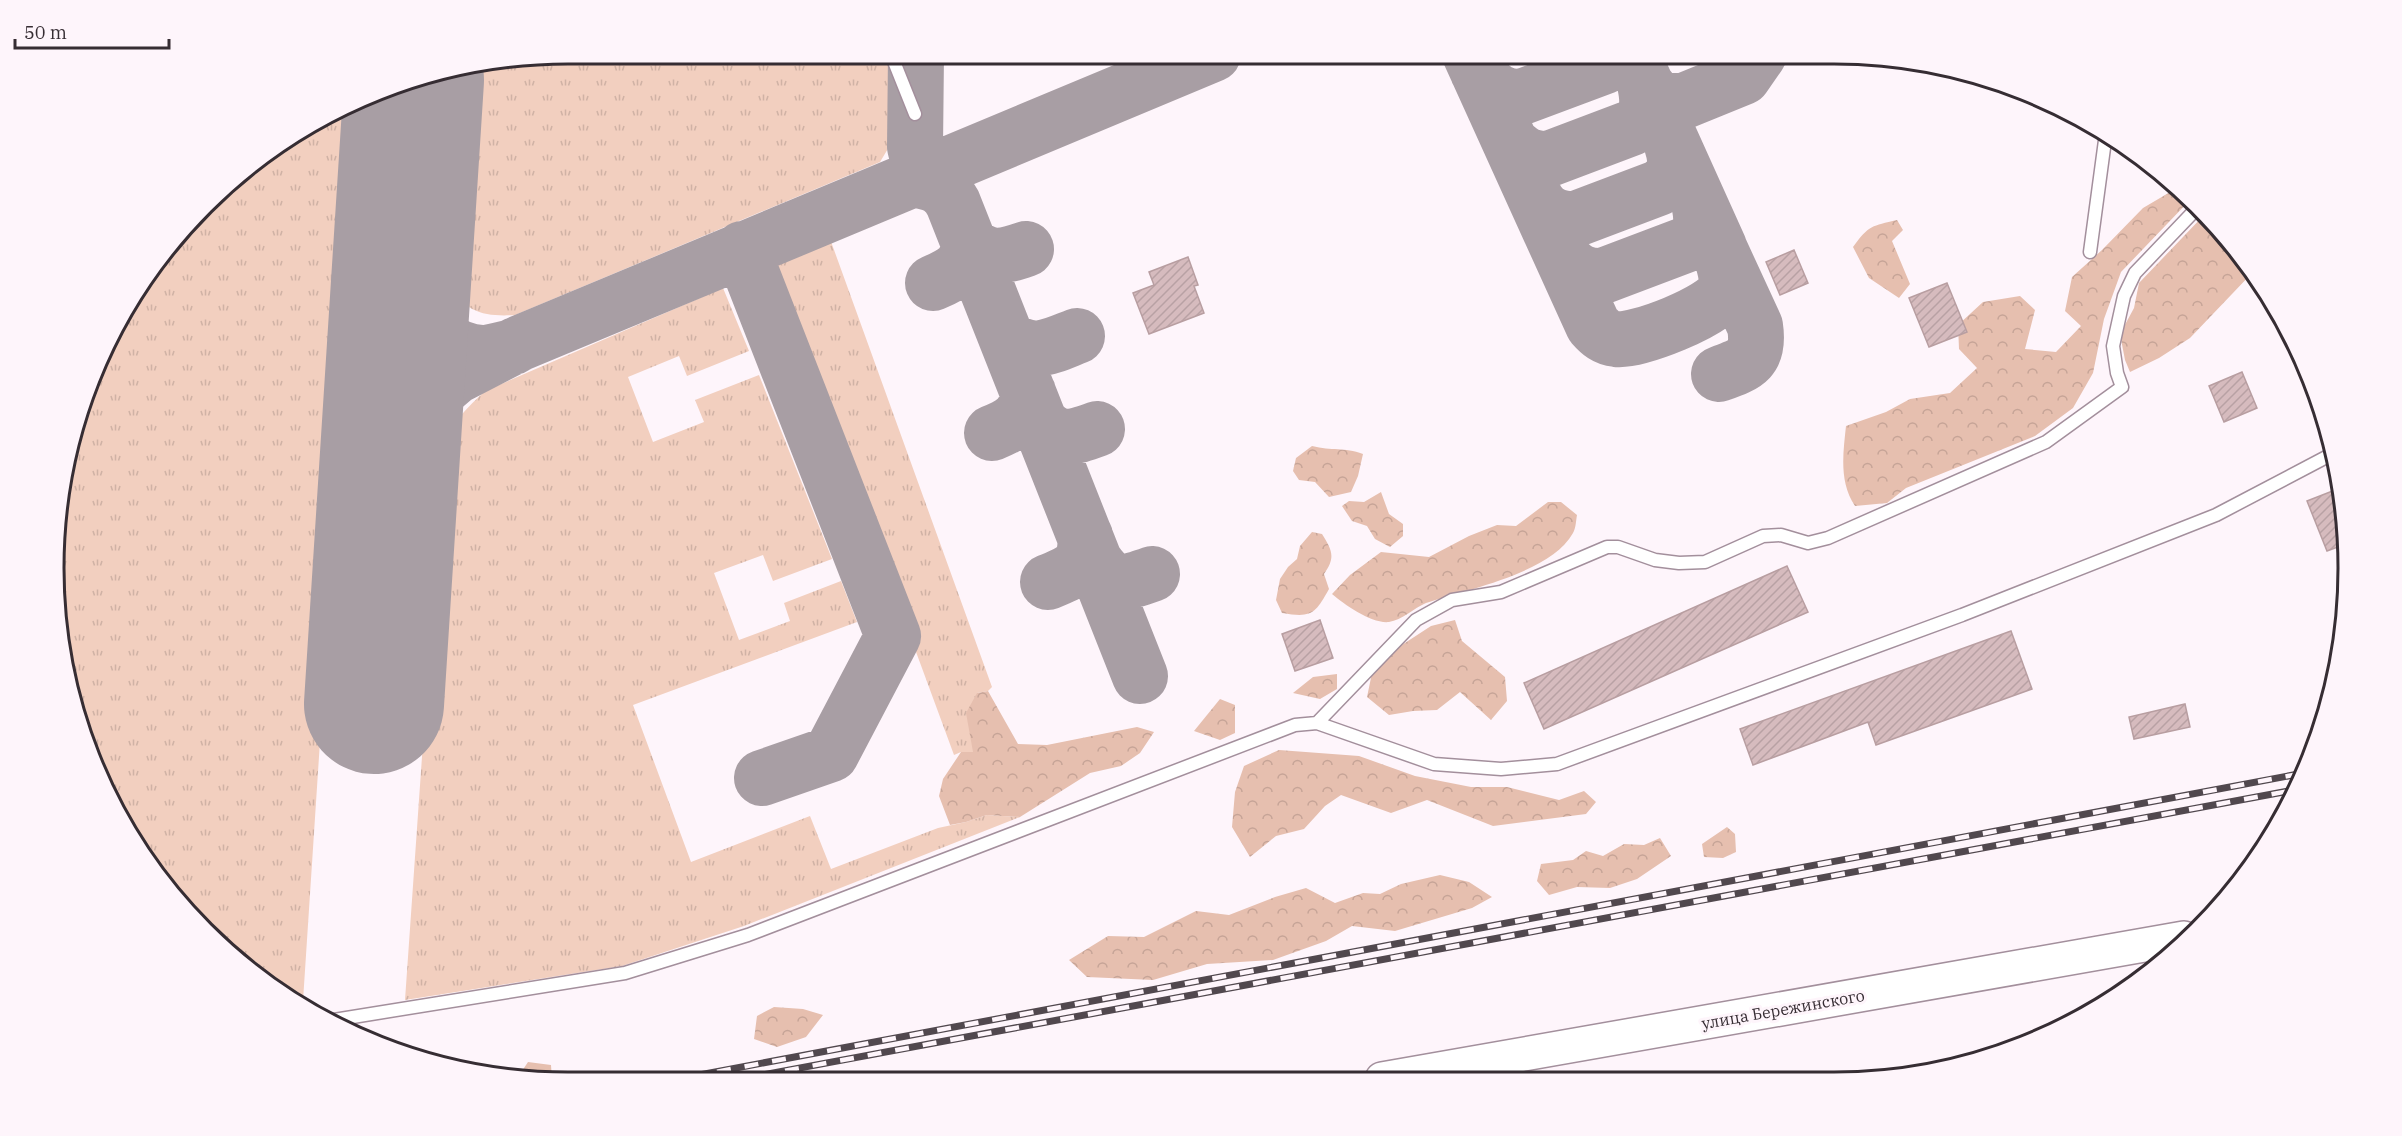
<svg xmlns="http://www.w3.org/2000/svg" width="2402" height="1136" font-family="'IBM Plex Serif',serif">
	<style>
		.grass { fill: url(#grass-tufts) }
		.forest { fill: url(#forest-crowns) }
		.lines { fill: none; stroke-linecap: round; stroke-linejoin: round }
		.taxiway { stroke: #a89ea4; stroke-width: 56 }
		.runway { stroke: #a89ea4; stroke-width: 140 }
		.building { fill: url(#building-hatch); stroke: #b89ea1; stroke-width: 1.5 }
		.lane-casing { stroke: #a38f9c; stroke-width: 15 }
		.secondary-casing { stroke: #a38f9c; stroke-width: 36 }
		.lane { stroke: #fff; stroke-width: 12 }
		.secondary { stroke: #fff; stroke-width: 33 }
		.rail-casing { stroke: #51484e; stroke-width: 7 }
		.rail { stroke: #fef5fb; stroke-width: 4.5; stroke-dasharray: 14; stroke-linecap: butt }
		.labels { text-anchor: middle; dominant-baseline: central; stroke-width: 6; stroke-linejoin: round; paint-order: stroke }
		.street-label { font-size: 16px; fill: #362d33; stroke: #fef5fb }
		.rim { fill: none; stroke: #362d33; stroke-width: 3 }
	</style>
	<defs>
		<pattern id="grass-tufts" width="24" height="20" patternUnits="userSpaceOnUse" patternTransform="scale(1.5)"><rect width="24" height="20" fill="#f2cfbf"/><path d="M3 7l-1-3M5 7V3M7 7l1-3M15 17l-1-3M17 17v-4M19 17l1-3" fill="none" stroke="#d0b2a5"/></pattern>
		<pattern id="forest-crowns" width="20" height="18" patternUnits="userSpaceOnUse" patternTransform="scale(1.5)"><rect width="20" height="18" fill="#e6bfaf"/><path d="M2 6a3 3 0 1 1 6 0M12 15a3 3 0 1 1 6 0" fill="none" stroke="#c6a497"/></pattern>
		<pattern id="building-hatch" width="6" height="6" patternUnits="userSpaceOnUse" patternTransform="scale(1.5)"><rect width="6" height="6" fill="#d6bbbe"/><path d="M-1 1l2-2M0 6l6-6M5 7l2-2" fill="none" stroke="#b8a1a4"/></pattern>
	</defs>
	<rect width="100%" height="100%" fill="#fef5fb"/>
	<path class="grass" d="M 568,54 L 887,54 L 900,83 L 900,119 L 898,132 L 880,162 L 515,315 C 488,317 460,313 454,283 L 468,71 Z
		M 362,100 L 303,1001 L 229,955 L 123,825 L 81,734 L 58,635 L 64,468 L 123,311 L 229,181 L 311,123 Z
		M 829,236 L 992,687 L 988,691 L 977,693 L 974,752 L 961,752 L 954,755 L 772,261 Z
		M 723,288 L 749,351 L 687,376 L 679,356 L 628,377 L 653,442 L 704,422 L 695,400 L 759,375 L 832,559 L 773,581 L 763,555 L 714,573 L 739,640 L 790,621 L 784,603 L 841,581 L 857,622 L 633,705 L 691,862 L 810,816 L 831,869 L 938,828 L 966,822 L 987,815 L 1020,817 L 744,926 L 622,966 L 405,1000 L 444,442 C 453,421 468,407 485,391 Z"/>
	<path class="forest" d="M 2177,188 L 2191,199 L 2121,272 L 2104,319 L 2093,373 L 2073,408 L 2035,436 L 1906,488 L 1887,503 L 1855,506 C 1839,482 1843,454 1846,426 L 1886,412 L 1910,399 L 1950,393 L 1977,368 L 1959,349 L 1958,325 L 1983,302 L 2020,296 L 2035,310 L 2025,349 L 2056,352 L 2081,326 L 2065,311 L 2072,277 L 2102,250 L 2143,208 Z
		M 2205,214 L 2253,272 L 2190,338 L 2159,358 L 2130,372 L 2125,360 L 2120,334 L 2134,308 L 2139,283 Z
		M 1897,220 L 1903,230 L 1892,241 L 1910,284 L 1899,298 L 1869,278 L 1853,247 C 1869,225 1872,226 1897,220 Z
		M 1312,446 C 1332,451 1344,447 1363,454 L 1358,476 L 1351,492 L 1329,497 L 1315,482 L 1299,480 L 1293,471 L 1296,458 Z
		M 1381,492 L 1389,514 L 1403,524 L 1403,536 L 1390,547 L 1375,539 L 1367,526 L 1352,521 L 1342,506 L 1349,501 L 1364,502 Z
		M 1548,502 L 1561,502 L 1577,515 C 1576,520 1576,528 1573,533 C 1551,573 1468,589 1426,603 C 1414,608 1402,620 1389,622 C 1372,624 1345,605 1332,594 L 1350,575 L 1381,552 L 1429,557 L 1469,536 L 1497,525 L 1516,526 Z
		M 1312,532 L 1322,534 C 1332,550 1336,557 1324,574 L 1329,589 C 1315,614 1312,618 1282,613 L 1276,600 L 1280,579 L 1288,567 L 1297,559 L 1300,546 Z
		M 1455,620 L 1462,641 L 1505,677 L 1507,701 L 1491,720 L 1460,692 L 1437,710 L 1413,711 L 1389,715 L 1367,697 L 1372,673 L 1388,654 L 1431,626 Z
		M 1337,674 L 1337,689 L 1320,699 L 1293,693 L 1313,677 Z
		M 988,691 L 1018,744 L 1047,745 L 1137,727 L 1154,732 L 1140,753 L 1121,766 L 1090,773 L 1020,817 L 987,815 L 966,822 L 950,825 L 939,796 L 943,779 L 961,752 L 973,752 L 966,713 L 977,693 Z
		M 1220,699 L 1235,705 L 1235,733 L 1220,740 L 1194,731 Z
		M 1279,750 L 1359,756 L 1415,776 L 1471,787 L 1507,787 L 1559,800 L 1584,791 L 1596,802 L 1586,814 L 1493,826 L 1427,800 L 1391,813 L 1341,795 L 1325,806 L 1304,829 L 1276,836 L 1250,857 L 1232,827 L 1235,792 L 1244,766 Z
		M 1727,827 L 1735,834 L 1736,852 L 1723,858 L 1704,857 L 1702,844 Z
		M 1660,838 L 1671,856 L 1637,879 L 1610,888 L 1577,887 L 1549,895 L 1537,881 L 1541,864 L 1573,860 L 1586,851 L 1603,856 L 1624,844 L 1644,845 Z
		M 1440,875 L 1469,882 L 1492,897 L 1472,908 L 1395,931 L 1352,926 L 1326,941 L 1273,960 L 1207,964 L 1153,980 L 1087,977 L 1069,960 L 1108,936 L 1144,937 L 1196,911 L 1229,915 L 1275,897 L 1306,888 L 1335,903 L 1363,893 L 1380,894 L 1401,884 Z
		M 774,1007 L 803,1009 L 823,1015 L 806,1037 L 777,1047 L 754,1039 L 757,1016 Z
		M 528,1062 L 551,1065 L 552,1080 L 518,1077 Z"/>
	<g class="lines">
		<path class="taxiway" d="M 916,54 L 915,147 L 922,175
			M 1470,54 L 1593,325 C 1600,333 1606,338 1616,339 C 1636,342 1716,311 1724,292 C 1731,279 1722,261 1719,247 L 1632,54
			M 1478,72 C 1490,89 1502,98 1522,97 L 1605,66 L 1618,54
			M 1645,84 L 1654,95 L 1664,101 L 1684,101 L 1743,77 L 1759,54
			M 1511,143 C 1522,155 1532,159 1549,159 L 1631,128 C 1649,118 1649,103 1645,84
			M 912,179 C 931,183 943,184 953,203 L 1140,676
			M 1537,201 C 1545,215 1560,220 1576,219 L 1658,188 C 1676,177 1678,164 1672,145
			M 969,243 C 990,261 1002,257 1026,249
			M 742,249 L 893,636 L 831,754 L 762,778
			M 1561,254 C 1572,270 1584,277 1603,276 L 1685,245 C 1700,236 1703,225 1700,208
			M 401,271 C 404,281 406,293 411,302 C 424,328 454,354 485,353 C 494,352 504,349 513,347
			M 933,283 C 952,275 969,267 969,243
			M 1006,337 C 1033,357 1049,347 1077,336
			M 1719,374 C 1747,364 1760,359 1755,326 L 1720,250
			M 1039,421 C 1058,443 1072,438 1097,429
			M 992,433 C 1012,425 1027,417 1028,392
			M 390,445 L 429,399 L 456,376 L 518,344 L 1213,54
			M 1094,560 C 1112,588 1124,584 1152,574
			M 1048,582 C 1073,572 1088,566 1085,536"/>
		<path class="runway" d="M 374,704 L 414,80"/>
	</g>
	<path class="building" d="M 1794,250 L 1808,283 L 1780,295 L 1766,262 Z
		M 1188,257 L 1198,285 L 1194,286 L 1204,313 L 1149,334 L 1133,293 L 1154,285 L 1149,272 Z
		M 1947,283 L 1967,332 L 1929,347 L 1909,298 Z
		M 2242,372 L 2257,408 L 2224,422 L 2209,386 Z
		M 2340,488 L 2346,544 L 2327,551 L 2307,501 Z
		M 1787,566 L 1808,612 L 1544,729 L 1524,683 Z
		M 1320,620 L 1333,658 L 1295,671 L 1282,634 Z
		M 2011,631 L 2032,689 L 1876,745 L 1868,722 L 1753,765 L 1740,729 Z
		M 2185,704 L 2190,727 L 2134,739 L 2129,717 Z"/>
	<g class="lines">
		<defs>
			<path id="lane" d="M 891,54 L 915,114
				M 2090,252 L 2106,133
				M 1317,723 L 1434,764 L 1501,769 L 1557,764 L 1962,615 L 2216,515 L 2334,453
				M 334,1020 L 625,973 L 748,935 L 1295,725 L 1317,723 L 1416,620 L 1452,600 L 1501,592 L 1607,547 L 1618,547 L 1655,560 L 1679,563 L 1705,562 L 1763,536 L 1781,535 L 1808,543 L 1828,538 L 2046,442 L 2122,387 L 2117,373 L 2113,346 L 2124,296 L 2135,273 L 2199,206"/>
			<path id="secondary" d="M 1382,1079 L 2184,938"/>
		</defs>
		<use href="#lane" class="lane-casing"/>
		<use href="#secondary" class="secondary-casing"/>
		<use href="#lane" class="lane"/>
		<use href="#secondary" class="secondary"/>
		<defs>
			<path id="rail" d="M 730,1081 L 2294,790
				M 662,1082 L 2304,773"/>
		</defs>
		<use href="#rail" class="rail-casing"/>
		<use href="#rail" class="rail"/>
	</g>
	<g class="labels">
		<g class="street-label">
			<text transform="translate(1783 1009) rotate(-10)">улица Бережинского</text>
		</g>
	</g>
	<path d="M0 0H2402V1136H0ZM568 64H1834A504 504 0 0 1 2338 568V568A504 504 0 0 1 1834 1072H568A504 504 0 0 1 64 568V568A504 504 0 0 1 568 64Z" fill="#fef5fb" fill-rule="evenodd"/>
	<path class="rim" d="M568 64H1834A504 504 0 0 1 2338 568V568A504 504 0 0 1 1834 1072H568A504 504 0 0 1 64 568V568A504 504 0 0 1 568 64Z"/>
	<path d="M15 39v9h154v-9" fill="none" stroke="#362d33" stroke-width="3"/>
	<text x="24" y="39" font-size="18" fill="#362d33" stroke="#fef5fb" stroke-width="4.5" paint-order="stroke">50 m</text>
</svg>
